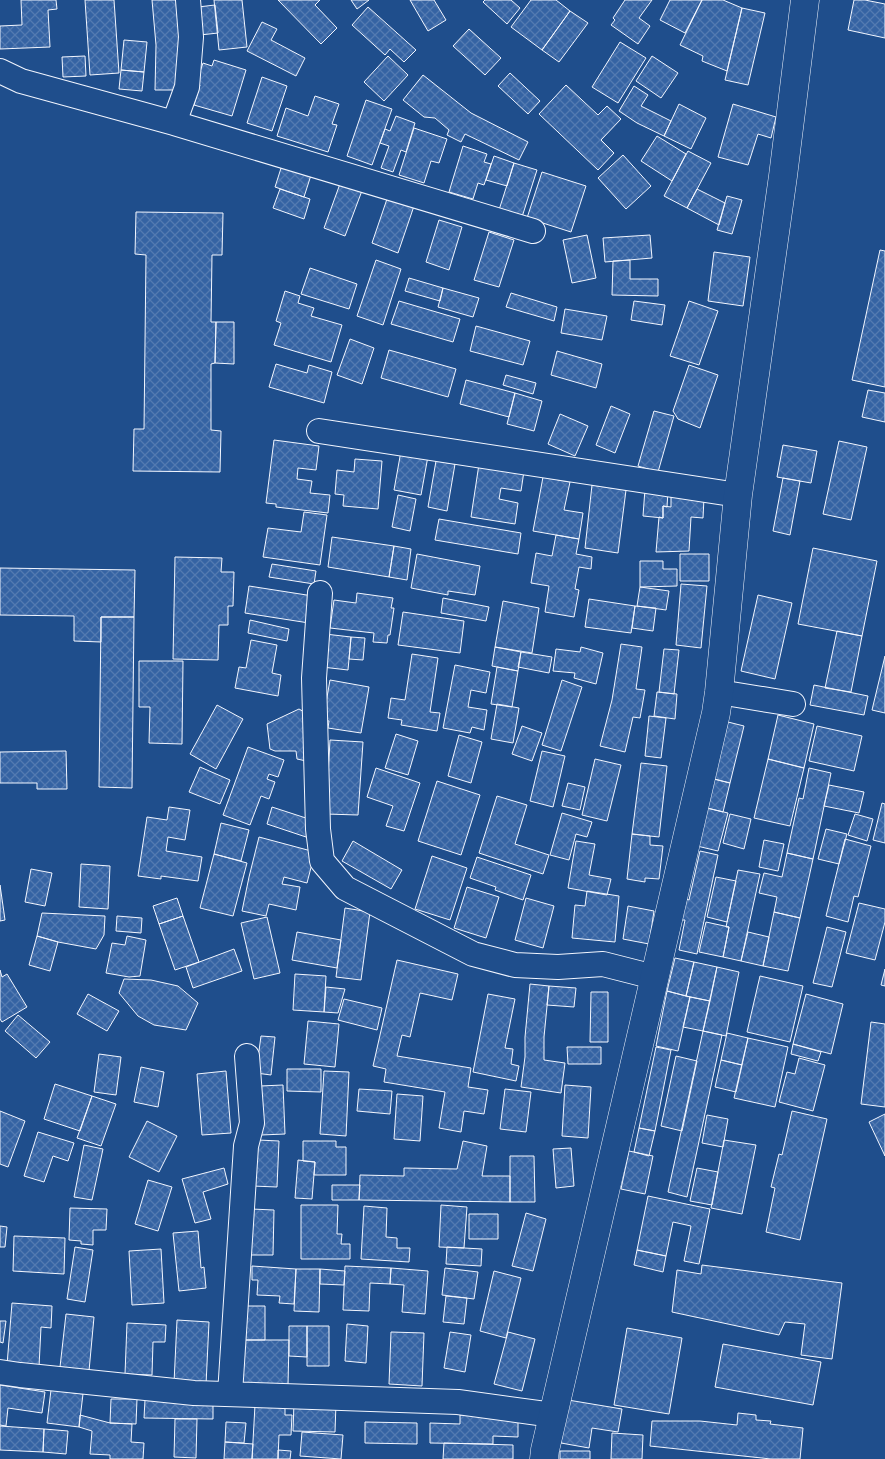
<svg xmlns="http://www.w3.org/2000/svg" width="885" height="1459" font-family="Arial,sans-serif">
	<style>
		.building { fill: url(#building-cross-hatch); stroke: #f2f6ff }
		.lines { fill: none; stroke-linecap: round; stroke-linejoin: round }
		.street-casing { stroke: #f2f6ff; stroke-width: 26 }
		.secondary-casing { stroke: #f2f6ff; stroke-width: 29 }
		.street { stroke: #1f4e8c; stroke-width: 24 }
		.secondary { stroke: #1f4e8c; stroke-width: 28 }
	</style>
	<defs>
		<pattern id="building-cross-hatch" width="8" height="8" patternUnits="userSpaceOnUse" patternTransform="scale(1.25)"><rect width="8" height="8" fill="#3563a3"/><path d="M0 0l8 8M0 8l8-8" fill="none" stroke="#537ab1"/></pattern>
	</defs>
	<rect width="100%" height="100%" fill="#1f4e8c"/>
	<path class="building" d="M 21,0 L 56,0 L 57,9 L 48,10 L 50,47 L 0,49 L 0,26 L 22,25 Z
		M 85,0 L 114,0 L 119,73 L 90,75 Z
		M 152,0 L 177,0 L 180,42 L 179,90 L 155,90 L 156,45 Z
		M 214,0 L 242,0 L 247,47 L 219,50 Z
		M 278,0 L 320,0 L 315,5 L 337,28 L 321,44 Z
		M 351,0 L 369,0 L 357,9 Z
		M 410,0 L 434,0 L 446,20 L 428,31 Z
		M 485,0 L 511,0 L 520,8 L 507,24 L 483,2 Z
		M 531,0 L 556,0 L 570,11 L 542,50 L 511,27 Z
		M 625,0 L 652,0 L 639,18 L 650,26 L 638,44 L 611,25 L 615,20 L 613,18 Z
		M 670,0 L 702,0 L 685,33 L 660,20 Z
		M 702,0 L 723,0 L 742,8 L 727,71 L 702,61 L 703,56 L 680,45 Z
		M 854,0 L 865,0 L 885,4 L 885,38 L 848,30 Z
		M 215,5 L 218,33 L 200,35 L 198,7 Z
		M 368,7 L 416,50 L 404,62 L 390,49 L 385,55 L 352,25 Z
		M 742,8 L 765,13 L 748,85 L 725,80 Z
		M 570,11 L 588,23 L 559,62 L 542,50 Z
		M 262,22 L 277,29 L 271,40 L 305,58 L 296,76 L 247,51 Z
		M 469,29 L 501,58 L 485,75 L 453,46 Z
		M 124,40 L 147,42 L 144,72 L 121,70 Z
		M 620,42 L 646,58 L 618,103 L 592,87 Z
		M 85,56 L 86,76 L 63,77 L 62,57 Z
		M 388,56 L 408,75 L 384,101 L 364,82 Z
		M 652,56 L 678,73 L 661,98 L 636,81 Z
		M 214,60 L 246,70 L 232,116 L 194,105 L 200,85 L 196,83 L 203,63 L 212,66 Z
		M 121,70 L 144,72 L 142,91 L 119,89 Z
		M 510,73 L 540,101 L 528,114 L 498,86 Z
		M 423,75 L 471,113 L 528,142 L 519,160 L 465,134 L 461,142 L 447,135 L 449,130 L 435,118 L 424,117 L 403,100 Z
		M 262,77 L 287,86 L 272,131 L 247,123 Z
		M 566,85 L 598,115 L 607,106 L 621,119 L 601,140 L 614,153 L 598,170 L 539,114 Z
		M 634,86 L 648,95 L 641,106 L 671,121 L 664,136 L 637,123 L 619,111 Z
		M 315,96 L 339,104 L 332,124 L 337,125 L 328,152 L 277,136 L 286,108 L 308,116 Z
		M 366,100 L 392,109 L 372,165 L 347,156 Z
		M 679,104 L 706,118 L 691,149 L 664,136 Z
		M 733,104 L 776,117 L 771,138 L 758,134 L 748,165 L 718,157 Z
		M 396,116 L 415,123 L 406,152 L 401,150 L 393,172 L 381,168 L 389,146 L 380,143 L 385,129 L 390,131 Z
		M 414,128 L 447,139 L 439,163 L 431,161 L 424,183 L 399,175 Z
		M 657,136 L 686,154 L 672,181 L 641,161 Z
		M 463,146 L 487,154 L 484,162 L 491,164 L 484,185 L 478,183 L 473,199 L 449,192 Z
		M 688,151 L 711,163 L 687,208 L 664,196 Z
		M 623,155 L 651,186 L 626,209 L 598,178 Z
		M 494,156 L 514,163 L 507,186 L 486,180 Z
		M 283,162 L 312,172 L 304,197 L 275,187 Z
		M 514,163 L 537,170 L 522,217 L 499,210 Z
		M 542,172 L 586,186 L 571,232 L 527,218 Z
		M 341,181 L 363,188 L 345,236 L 324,228 Z
		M 280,189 L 310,199 L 304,219 L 273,208 Z
		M 697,189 L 725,203 L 719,225 L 687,208 Z
		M 388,196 L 414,206 L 398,253 L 372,243 Z
		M 727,196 L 742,200 L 732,234 L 717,230 Z
		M 136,212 L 223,213 L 222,255 L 212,255 L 211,322 L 216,322 L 215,363 L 211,364 L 211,430 L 221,431 L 220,472 L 133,471 L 134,429 L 144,429 L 146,255 L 135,254 Z
		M 439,220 L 462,227 L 449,270 L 426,262 Z
		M 489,232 L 514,240 L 499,287 L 474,280 Z
		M 587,235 L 596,278 L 572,283 L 563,240 Z
		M 650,235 L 652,258 L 605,262 L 603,238 Z
		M 880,250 L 885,251 L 885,387 L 852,380 Z
		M 714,252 L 750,257 L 743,306 L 708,301 Z
		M 376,260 L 401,269 L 383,325 L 357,316 Z
		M 630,260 L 630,279 L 658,279 L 658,296 L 612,295 L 613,261 Z
		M 310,268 L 357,284 L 349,309 L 301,294 Z
		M 409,278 L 443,288 L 440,301 L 405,291 Z
		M 443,288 L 479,298 L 473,317 L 438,307 Z
		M 285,291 L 300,296 L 298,303 L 314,308 L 311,316 L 342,325 L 331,362 L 274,345 L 281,323 L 276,321 Z
		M 511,293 L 557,307 L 554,321 L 506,307 Z
		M 399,301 L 460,319 L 453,342 L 391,324 Z
		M 634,301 L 665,305 L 662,325 L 631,320 Z
		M 689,301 L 718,311 L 699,365 L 670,356 Z
		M 565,309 L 607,316 L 602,340 L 561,333 Z
		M 216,322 L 234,322 L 234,364 L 215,363 Z
		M 476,326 L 530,341 L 523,365 L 470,351 Z
		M 350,339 L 374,348 L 362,384 L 337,375 Z
		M 389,350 L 456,369 L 448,397 L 381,378 Z
		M 557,351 L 602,364 L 596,388 L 551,375 Z
		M 276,364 L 307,373 L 309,365 L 332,372 L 324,403 L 269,387 Z
		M 689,365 L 718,375 L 700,428 L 678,419 L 673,411 Z
		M 506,375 L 536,383 L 533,394 L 503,385 Z
		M 466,380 L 515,393 L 509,417 L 460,404 Z
		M 868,390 L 885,393 L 885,422 L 862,417 Z
		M 515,393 L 542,401 L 534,431 L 507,424 Z
		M 611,406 L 630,414 L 615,453 L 596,445 Z
		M 654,411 L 674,416 L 658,472 L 638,466 Z
		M 560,414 L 588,426 L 575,456 L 548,444 Z
		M 274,440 L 319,446 L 316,470 L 298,468 L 297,479 L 312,481 L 310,493 L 330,495 L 328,513 L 276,507 L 276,504 L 266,503 Z
		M 839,441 L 867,447 L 851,520 L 823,514 Z
		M 783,445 L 817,451 L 811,483 L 777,477 Z
		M 401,451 L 428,456 L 421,495 L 394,490 Z
		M 355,459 L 382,461 L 378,509 L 343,506 L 344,495 L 335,494 L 337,470 L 354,472 Z
		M 436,461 L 455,464 L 447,511 L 428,507 Z
		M 479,464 L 524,471 L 521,491 L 501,488 L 499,499 L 518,503 L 515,524 L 471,517 Z
		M 543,477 L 570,482 L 564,510 L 583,513 L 579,539 L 533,531 Z
		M 783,478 L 800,481 L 790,535 L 773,531 Z
		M 592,485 L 626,490 L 618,553 L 585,548 Z
		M 645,489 L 668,491 L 667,507 L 663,506 L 663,518 L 643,516 Z
		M 398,495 L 416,499 L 410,531 L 392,527 Z
		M 671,495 L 704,498 L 703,518 L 691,517 L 689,551 L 656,552 L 659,517 L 663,518 L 663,506 L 671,507 Z
		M 304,512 L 327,515 L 320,565 L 263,557 L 268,528 L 301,532 Z
		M 439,519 L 521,533 L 518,554 L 435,540 Z
		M 556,535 L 579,539 L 576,554 L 592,557 L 591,569 L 579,567 L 575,589 L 579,590 L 574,617 L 545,612 L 549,586 L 531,583 L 536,553 L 552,556 Z
		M 332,537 L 394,546 L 389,577 L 328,567 Z
		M 394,546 L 411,549 L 407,580 L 389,577 Z
		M 813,548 L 877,561 L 862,636 L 798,624 Z
		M 417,554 L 480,566 L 475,595 L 448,591 L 448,595 L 411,588 Z
		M 680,554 L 709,554 L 709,581 L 680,581 Z
		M 175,557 L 222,558 L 221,572 L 234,572 L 233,606 L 228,606 L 228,625 L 219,625 L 218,660 L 173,659 Z
		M 640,561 L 663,561 L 663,569 L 677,569 L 677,586 L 640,587 Z
		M 272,564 L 316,571 L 314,584 L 269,577 Z
		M 0,568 L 135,570 L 134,617 L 101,617 L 101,642 L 74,641 L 74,616 L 0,615 Z
		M 681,584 L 707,586 L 701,648 L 676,645 Z
		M 249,586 L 313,596 L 309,623 L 245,613 Z
		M 640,587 L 669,591 L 666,610 L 637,606 Z
		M 357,593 L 393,598 L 391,608 L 394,608 L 390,635 L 388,635 L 387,643 L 373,642 L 374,633 L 330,628 L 334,600 L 356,603 Z
		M 758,595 L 792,603 L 775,679 L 741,671 Z
		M 443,598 L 489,607 L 486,621 L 441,613 Z
		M 589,599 L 635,606 L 631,633 L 585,627 Z
		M 503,601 L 539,608 L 532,653 L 495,647 Z
		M 635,606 L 656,608 L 653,631 L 632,628 Z
		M 403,612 L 464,621 L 460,653 L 398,645 Z
		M 101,617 L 134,617 L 132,788 L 99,787 Z
		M 250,620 L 289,629 L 287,641 L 248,633 Z
		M 837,631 L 862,636 L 851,692 L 825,688 Z
		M 325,634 L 351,637 L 348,670 L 322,667 Z
		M 351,637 L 365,638 L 363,660 L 349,659 Z
		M 251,640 L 277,645 L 272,673 L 281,675 L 278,696 L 235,688 L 239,667 L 246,668 Z
		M 621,644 L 642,647 L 636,689 L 645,690 L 640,718 L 633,717 L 625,752 L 600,746 L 612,700 Z
		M 495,647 L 521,652 L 518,671 L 492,666 Z
		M 581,647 L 603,653 L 596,684 L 574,678 L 575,673 L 553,671 L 556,649 L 580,652 Z
		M 664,649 L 679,650 L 674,694 L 659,692 Z
		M 521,652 L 552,657 L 549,673 L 518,667 Z
		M 412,654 L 438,658 L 430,712 L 440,713 L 437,731 L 401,725 L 402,720 L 388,718 L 391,698 L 405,700 Z
		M 885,656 L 885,713 L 872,710 Z
		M 139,661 L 183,661 L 182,744 L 149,743 L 150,707 L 139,707 Z
		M 455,665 L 490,672 L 486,693 L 471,690 L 468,707 L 487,710 L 484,730 L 472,727 L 470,733 L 443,728 Z
		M 497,667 L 518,671 L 512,707 L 491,704 Z
		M 330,680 L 369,687 L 361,733 L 328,728 L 329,721 L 323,720 Z
		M 562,680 L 582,687 L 561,751 L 542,745 Z
		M 814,685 L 868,696 L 864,715 L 810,705 Z
		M 657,692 L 677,694 L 675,719 L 654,716 Z
		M 497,704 L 519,708 L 513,743 L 491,739 Z
		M 217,705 L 243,719 L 216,769 L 190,754 Z
		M 299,709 L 306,713 L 311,762 L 297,759 L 296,751 L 275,751 L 270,749 L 267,724 Z
		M 778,715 L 814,724 L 804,768 L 768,759 Z
		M 649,716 L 666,718 L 661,758 L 645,756 Z
		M 728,722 L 744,726 L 730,783 L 714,779 Z
		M 522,726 L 542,733 L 532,761 L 512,754 Z
		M 817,726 L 862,736 L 854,771 L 809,761 Z
		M 396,734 L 418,741 L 408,775 L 385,768 Z
		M 459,735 L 482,742 L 471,783 L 448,776 Z
		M 330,740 L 363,742 L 358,815 L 326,814 Z
		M 248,747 L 284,760 L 278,777 L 269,774 L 267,779 L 275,782 L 269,799 L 261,796 L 250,825 L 223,815 Z
		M 66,751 L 67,789 L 37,789 L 37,783 L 0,783 L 0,752 Z
		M 542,751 L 565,756 L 553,807 L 530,801 Z
		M 595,759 L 621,765 L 607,821 L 582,815 Z
		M 768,759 L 804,768 L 790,826 L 754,818 Z
		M 641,763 L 667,766 L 659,837 L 632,834 Z
		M 200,767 L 230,780 L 220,804 L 189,792 Z
		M 376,768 L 420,783 L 404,831 L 386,826 L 393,806 L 367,797 Z
		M 809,768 L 831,773 L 813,859 L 787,853 L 799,798 L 803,799 Z
		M 714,779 L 730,783 L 723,812 L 707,808 Z
		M 437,781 L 480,795 L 461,855 L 418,841 Z
		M 568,783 L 585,787 L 580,810 L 562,806 Z
		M 829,785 L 864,792 L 859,813 L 824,806 Z
		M 497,796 L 527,805 L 515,844 L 549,855 L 543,874 L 479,853 Z
		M 882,803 L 885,804 L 885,843 L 873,840 Z
		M 169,807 L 190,810 L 185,840 L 168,837 L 166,851 L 202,857 L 198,881 L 161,876 L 161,879 L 138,876 L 147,817 L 167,820 Z
		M 272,807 L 312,820 L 306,837 L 267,824 Z
		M 707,808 L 728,813 L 718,851 L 697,846 Z
		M 562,813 L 592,822 L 587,837 L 576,834 L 569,860 L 550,855 Z
		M 730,814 L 751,819 L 744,849 L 723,843 Z
		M 855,814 L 873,819 L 867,841 L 848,835 Z
		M 221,823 L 249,830 L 241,861 L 214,854 Z
		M 826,829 L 847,834 L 839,864 L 818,859 Z
		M 632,834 L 650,836 L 650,845 L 663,846 L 659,879 L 645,878 L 645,882 L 627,879 Z
		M 259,837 L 315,852 L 307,883 L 284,877 L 282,884 L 300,887 L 296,910 L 269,904 L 266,916 L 242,911 L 249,877 Z
		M 845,839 L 871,846 L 858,897 L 854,896 L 848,922 L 826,916 Z
		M 764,840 L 784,844 L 778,871 L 759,867 Z
		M 353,841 L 402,870 L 391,889 L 342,861 Z
		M 576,841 L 595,844 L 589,875 L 611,879 L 607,895 L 568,888 Z
		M 700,851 L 718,855 L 697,954 L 679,950 L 685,920 L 681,920 L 686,899 L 689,900 Z
		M 787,853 L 813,859 L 800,918 L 774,912 L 777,897 L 759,893 L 764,873 L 782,877 Z
		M 214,854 L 247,863 L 233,916 L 200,908 Z
		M 432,856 L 467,868 L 450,920 L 415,909 Z
		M 477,857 L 531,875 L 523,900 L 495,890 L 496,887 L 470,878 Z
		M 81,864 L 110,866 L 108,909 L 79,907 Z
		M 31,869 L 52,873 L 45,906 L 25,902 Z
		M 738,870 L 760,874 L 741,961 L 723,957 L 729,927 L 726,927 Z
		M 716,877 L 736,881 L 727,922 L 707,917 Z
		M 0,885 L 5,920 L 0,921 Z
		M 467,887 L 499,897 L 486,938 L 454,928 Z
		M 587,891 L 619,896 L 615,942 L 572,938 L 575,905 L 585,906 Z
		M 177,898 L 183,916 L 159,924 L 153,906 Z
		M 526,898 L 554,906 L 543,948 L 515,940 Z
		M 859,903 L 885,909 L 885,922 L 875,960 L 846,953 Z
		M 628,906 L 654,911 L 649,944 L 623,939 Z
		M 345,908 L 370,912 L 361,980 L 336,977 Z
		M 774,912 L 800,918 L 788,971 L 763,966 Z
		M 42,913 L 105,916 L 104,935 L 96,949 L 58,942 L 37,936 Z
		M 117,916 L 142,918 L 141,933 L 116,931 Z
		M 183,916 L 199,962 L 175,970 L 159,924 Z
		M 267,917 L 280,973 L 254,979 L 241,923 Z
		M 706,922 L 729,927 L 723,957 L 699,952 Z
		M 827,927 L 846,932 L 832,987 L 813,983 Z
		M 297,932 L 341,940 L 337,968 L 292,960 Z
		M 748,932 L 769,937 L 763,966 L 741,961 Z
		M 37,936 L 58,942 L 50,971 L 29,965 Z
		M 127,936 L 146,940 L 140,976 L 129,977 L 106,973 L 112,943 L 125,945 Z
		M 234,949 L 242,971 L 193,988 L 186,967 Z
		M 675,958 L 694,962 L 686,996 L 667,991 Z
		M 397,960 L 458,974 L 452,1000 L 420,993 L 410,1037 L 402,1035 L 397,1056 L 471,1068 L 468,1087 L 488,1090 L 484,1114 L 464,1111 L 461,1132 L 439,1128 L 445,1092 L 384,1082 L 386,1069 L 373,1066 Z
		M 694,962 L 717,967 L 710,1001 L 686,996 Z
		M 717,967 L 739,972 L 726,1036 L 703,1031 Z
		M 885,969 L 885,986 L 881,985 Z
		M 0,970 L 2,977 L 7,974 L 27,1007 L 2,1022 L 0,1019 Z
		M 295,974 L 326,976 L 324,1012 L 293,1010 Z
		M 760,976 L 803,986 L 790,1042 L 747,1032 Z
		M 124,979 L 151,980 L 178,986 L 198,1003 L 186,1030 L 154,1025 L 138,1016 L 119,993 Z
		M 530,984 L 549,986 L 544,1037 L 544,1060 L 565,1063 L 561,1093 L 521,1087 L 525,1057 L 525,1037 Z
		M 549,986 L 576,988 L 574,1007 L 547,1005 Z
		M 326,987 L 345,989 L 338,1013 L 324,1012 Z
		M 667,991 L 690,997 L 678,1051 L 656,1046 Z
		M 591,992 L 608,992 L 608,1042 L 590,1042 Z
		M 88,994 L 119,1011 L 107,1031 L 77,1014 Z
		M 488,994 L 515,999 L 505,1048 L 513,1049 L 511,1064 L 519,1066 L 516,1081 L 473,1072 Z
		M 806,994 L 843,1004 L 831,1054 L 793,1044 Z
		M 690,997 L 710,1001 L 703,1031 L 683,1027 Z
		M 344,999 L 382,1008 L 377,1030 L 338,1020 Z
		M 18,1015 L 50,1042 L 36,1058 L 5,1031 Z
		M 308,1021 L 339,1024 L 335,1067 L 304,1064 Z
		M 871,1022 L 885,1024 L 885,1107 L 861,1104 Z
		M 703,1031 L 722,1035 L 687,1197 L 668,1192 Z
		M 727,1033 L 748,1038 L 742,1065 L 721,1060 Z
		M 261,1036 L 275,1037 L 271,1075 L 256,1073 Z
		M 748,1038 L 788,1047 L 775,1107 L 734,1098 Z
		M 793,1044 L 821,1052 L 818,1061 L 791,1054 Z
		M 567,1047 L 601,1047 L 601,1064 L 568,1064 Z
		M 656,1047 L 671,1050 L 655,1131 L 639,1128 Z
		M 99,1054 L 121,1057 L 116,1095 L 94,1092 Z
		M 676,1056 L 697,1061 L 682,1131 L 661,1126 Z
		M 799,1058 L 825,1065 L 813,1111 L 779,1102 L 787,1072 L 795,1074 Z
		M 721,1060 L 742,1065 L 736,1092 L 715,1087 Z
		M 141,1067 L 164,1072 L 158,1107 L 134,1102 Z
		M 287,1069 L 321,1069 L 321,1092 L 287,1091 Z
		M 226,1071 L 231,1133 L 202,1135 L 197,1074 Z
		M 324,1071 L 349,1072 L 346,1136 L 320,1134 Z
		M 55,1084 L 92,1096 L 80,1131 L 44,1119 Z
		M 283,1085 L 285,1134 L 261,1135 L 260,1086 Z
		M 565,1085 L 591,1087 L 588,1138 L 562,1136 Z
		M 359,1089 L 392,1091 L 390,1114 L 357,1111 Z
		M 505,1089 L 531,1092 L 526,1132 L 500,1129 Z
		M 397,1094 L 423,1096 L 420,1141 L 394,1139 Z
		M 92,1096 L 116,1104 L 101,1146 L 77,1138 Z
		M 0,1111 L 25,1121 L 8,1167 L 0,1164 Z
		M 792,1111 L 827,1119 L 800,1240 L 766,1232 L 775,1188 L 771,1187 L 779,1154 L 782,1155 Z
		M 885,1114 L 885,1156 L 869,1122 Z
		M 707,1115 L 728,1119 L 723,1147 L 702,1143 Z
		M 147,1121 L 177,1136 L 159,1172 L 129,1157 Z
		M 639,1128 L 655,1131 L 649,1156 L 634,1152 Z
		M 38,1132 L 74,1143 L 68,1161 L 53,1156 L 44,1182 L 24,1176 Z
		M 258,1140 L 279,1141 L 277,1187 L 252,1186 Z
		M 724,1140 L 756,1145 L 742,1214 L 711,1208 Z
		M 303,1141 L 336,1141 L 336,1147 L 346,1147 L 346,1175 L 314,1175 L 315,1162 L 303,1161 Z
		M 463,1141 L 487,1146 L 482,1176 L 510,1176 L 510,1202 L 359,1200 L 360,1175 L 404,1176 L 404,1168 L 457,1169 Z
		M 84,1145 L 103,1149 L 92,1200 L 74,1197 Z
		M 571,1148 L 574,1186 L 556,1188 L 553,1149 Z
		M 629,1151 L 653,1156 L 645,1194 L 621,1189 Z
		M 510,1156 L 534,1156 L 535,1202 L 510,1202 Z
		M 298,1160 L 315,1162 L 312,1199 L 295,1198 Z
		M 224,1168 L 228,1184 L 203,1192 L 211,1219 L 195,1223 L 182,1179 Z
		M 697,1168 L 718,1172 L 712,1205 L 690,1201 Z
		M 148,1180 L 172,1187 L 158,1231 L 135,1224 Z
		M 332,1185 L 360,1185 L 359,1200 L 332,1200 Z
		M 648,1196 L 710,1209 L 699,1264 L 684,1261 L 691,1226 L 673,1222 L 666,1256 L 637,1250 Z
		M 301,1205 L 338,1205 L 337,1234 L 342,1234 L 341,1244 L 350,1244 L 350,1259 L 301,1259 Z
		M 441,1205 L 467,1207 L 464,1248 L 439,1247 Z
		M 364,1206 L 387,1208 L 386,1237 L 397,1238 L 397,1248 L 410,1248 L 409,1262 L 361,1259 Z
		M 70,1208 L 107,1209 L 106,1230 L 93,1230 L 93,1245 L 81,1244 L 81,1241 L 69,1240 Z
		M 251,1209 L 274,1210 L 273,1255 L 250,1255 Z
		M 526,1213 L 546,1219 L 533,1271 L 512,1266 Z
		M 469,1214 L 498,1214 L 498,1239 L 469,1239 Z
		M 0,1226 L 7,1227 L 5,1247 L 0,1247 Z
		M 198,1231 L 201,1268 L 204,1267 L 206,1288 L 179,1291 L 173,1233 Z
		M 14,1236 L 65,1238 L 64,1274 L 13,1271 Z
		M 75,1247 L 93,1250 L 85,1302 L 67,1299 Z
		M 447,1247 L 482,1249 L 481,1266 L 446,1264 Z
		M 161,1249 L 164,1303 L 132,1305 L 129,1251 Z
		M 637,1250 L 666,1256 L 663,1272 L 634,1265 Z
		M 702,1265 L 842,1283 L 832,1359 L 801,1355 L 805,1324 L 785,1322 L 779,1335 L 672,1312 L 677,1270 L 701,1274 Z
		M 252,1266 L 296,1269 L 294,1304 L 279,1303 L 280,1296 L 257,1295 L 258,1280 L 252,1280 Z
		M 345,1266 L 391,1268 L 390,1284 L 370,1283 L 369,1311 L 343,1310 Z
		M 391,1268 L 428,1271 L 425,1314 L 402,1312 L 404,1285 L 390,1284 Z
		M 445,1268 L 478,1272 L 474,1299 L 442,1295 Z
		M 296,1269 L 320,1269 L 319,1312 L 294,1311 Z
		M 320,1269 L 345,1271 L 344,1285 L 320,1284 Z
		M 494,1271 L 521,1278 L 506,1338 L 480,1331 Z
		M 446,1296 L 467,1298 L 464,1324 L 443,1322 Z
		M 12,1303 L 52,1306 L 51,1328 L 41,1327 L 39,1367 L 7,1365 Z
		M 244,1306 L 265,1306 L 265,1340 L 243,1340 Z
		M 66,1314 L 94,1317 L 89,1371 L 60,1367 Z
		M 177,1320 L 209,1322 L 206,1385 L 174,1383 Z
		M 0,1321 L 6,1321 L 3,1343 L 0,1342 Z
		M 127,1323 L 166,1325 L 165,1342 L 153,1342 L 152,1375 L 125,1374 Z
		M 347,1324 L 368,1326 L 366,1363 L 345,1361 Z
		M 289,1326 L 307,1326 L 307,1357 L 289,1356 Z
		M 307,1326 L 329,1326 L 329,1366 L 307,1366 Z
		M 627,1328 L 682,1338 L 669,1414 L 614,1405 Z
		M 391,1332 L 424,1333 L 422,1386 L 389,1384 Z
		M 450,1332 L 471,1335 L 465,1372 L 444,1368 Z
		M 508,1332 L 535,1339 L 522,1391 L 494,1384 Z
		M 237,1340 L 289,1340 L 288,1386 L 237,1385 Z
		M 723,1344 L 821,1362 L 813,1405 L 715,1387 Z
		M 0,1385 L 45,1392 L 42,1413 L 8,1408 L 6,1426 L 0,1425 Z
		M 51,1390 L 83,1394 L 79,1427 L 47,1423 Z
		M 111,1399 L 137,1399 L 136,1424 L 110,1423 Z
		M 145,1400 L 213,1402 L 213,1419 L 144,1418 Z
		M 568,1400 L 622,1409 L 618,1432 L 592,1428 L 589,1448 L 561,1443 Z
		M 294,1402 L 336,1403 L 335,1432 L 293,1431 Z
		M 255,1405 L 285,1406 L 285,1415 L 292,1415 L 291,1435 L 279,1435 L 278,1459 L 252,1459 Z
		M 738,1413 L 756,1415 L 756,1420 L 771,1421 L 770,1424 L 803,1428 L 800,1459 L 771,1459 L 650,1446 L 652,1421 L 700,1421 L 737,1425 Z
		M 80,1415 L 110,1423 L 132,1424 L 131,1442 L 144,1443 L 143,1459 L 110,1459 L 110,1455 L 90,1454 L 92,1431 L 79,1427 Z
		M 460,1415 L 518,1416 L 518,1437 L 493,1436 L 493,1444 L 430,1443 L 430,1423 L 460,1424 Z
		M 175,1419 L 197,1419 L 196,1458 L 174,1457 Z
		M 226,1422 L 246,1423 L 244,1443 L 225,1442 Z
		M 365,1422 L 417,1423 L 417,1444 L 365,1443 Z
		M 0,1426 L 44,1429 L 43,1452 L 0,1450 Z
		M 44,1429 L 68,1431 L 66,1454 L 43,1452 Z
		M 302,1432 L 343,1435 L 341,1459 L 300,1456 Z
		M 612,1433 L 643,1435 L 642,1459 L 611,1459 Z
		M 225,1442 L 253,1444 L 252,1459 L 224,1459 Z
		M 444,1443 L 513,1445 L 513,1459 L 443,1459 Z
		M 278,1450 L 291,1451 L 290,1459 L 278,1459 Z
		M 560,1451 L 590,1451 L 590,1459 L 560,1459 Z"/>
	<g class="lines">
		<defs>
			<path id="street" d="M 0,71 L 21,81 L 174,123 L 533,231
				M 174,123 L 187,87 L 191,37 L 188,0
				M 319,431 L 738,495
				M 320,593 L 314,678 L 318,829 L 322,861 L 345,888 L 473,954 L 515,965 L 558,967 L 603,964 L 654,977
				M 719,692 L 793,704
				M 0,1372 L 20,1375 L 194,1393 L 458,1402 L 553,1415
				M 230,1394 L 246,1146 L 252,1123 L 247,1056"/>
			<path id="secondary" d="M 544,1459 L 545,1450 L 716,713 L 719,692 L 738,495 L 783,176 L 805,0"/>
		</defs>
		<use href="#street" class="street-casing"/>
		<use href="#secondary" class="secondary-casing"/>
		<use href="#street" class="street"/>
		<use href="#secondary" class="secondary"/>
	</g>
</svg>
